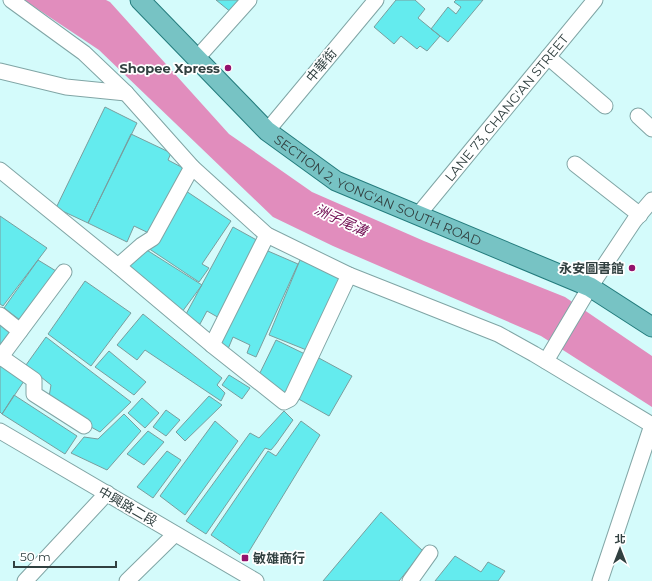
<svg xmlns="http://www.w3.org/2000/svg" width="652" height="581" font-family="Montserrat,'Noto Sans TC',sans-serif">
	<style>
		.water { fill: #e18dbd }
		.building { fill: #64ebee; stroke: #799e9e }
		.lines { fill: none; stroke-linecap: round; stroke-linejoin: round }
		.minor-casing { stroke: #80a5a5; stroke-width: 17 }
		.major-casing { stroke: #237b7c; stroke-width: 21 }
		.minor { stroke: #fff; stroke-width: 15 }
		.major { stroke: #77c3c4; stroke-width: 19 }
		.poi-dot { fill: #93126c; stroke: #fff; stroke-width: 1.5 }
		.labels { text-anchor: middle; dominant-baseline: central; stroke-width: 3.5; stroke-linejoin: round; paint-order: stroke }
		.street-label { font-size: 13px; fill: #314040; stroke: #fff }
		.poi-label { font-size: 13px; font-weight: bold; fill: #314040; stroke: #fff; text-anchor: end }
		.water-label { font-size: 14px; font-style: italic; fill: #700c51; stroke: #fff }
	</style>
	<rect width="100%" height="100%" fill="#d4fbfb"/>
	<path class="water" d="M 24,0 L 106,0 L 110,2 L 229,134 L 312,192 L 424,241 L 565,297 L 652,356 L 652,407 L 541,336 L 333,246 L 273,217 L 99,50 Z"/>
	<path class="building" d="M 216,0 L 242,0 L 232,13 Z
		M 396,0 L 415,0 L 425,9 L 418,18 L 440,36 L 427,51 L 420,46 L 417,49 L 401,36 L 394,44 L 374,27 Z
		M 456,0 L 483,0 L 448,42 L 431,29 L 448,7 L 456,14 L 461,7 L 454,2 Z
		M 105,107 L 137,123 L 88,223 L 56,208 Z
		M 131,134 L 171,153 L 168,160 L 185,169 L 153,235 L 134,226 L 127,242 L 88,223 Z
		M 186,191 L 231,221 L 202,264 L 209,268 L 199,282 L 148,248 Z
		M 0,216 L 47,248 L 3,306 L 0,304 Z
		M 233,227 L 262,243 L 221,319 L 207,311 L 200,324 L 185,316 Z
		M 142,247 L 202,285 L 179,316 L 127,267 Z
		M 261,248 L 298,264 L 256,357 L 247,353 L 250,345 L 233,337 L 228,349 L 218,344 Z
		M 38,260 L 61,274 L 24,323 L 4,308 Z
		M 300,260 L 340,277 L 309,351 L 269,335 Z
		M 85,281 L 131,313 L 91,366 L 48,334 Z
		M 143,314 L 222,378 L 217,385 L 225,393 L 221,401 L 145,350 L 137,360 L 117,345 Z
		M 0,320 L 12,330 L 0,346 Z
		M 46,337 L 131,402 L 100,432 L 48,403 L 51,385 L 26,365 Z
		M 276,340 L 307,355 L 288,394 L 257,379 Z
		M 109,351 L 146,382 L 134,395 L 95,367 Z
		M 317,357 L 352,376 L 329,416 L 295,397 Z
		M 0,365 L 24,381 L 2,414 L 0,412 Z
		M 229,375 L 250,388 L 242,399 L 222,385 Z
		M 14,395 L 77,436 L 65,454 L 2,414 Z
		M 209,396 L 222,405 L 185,441 L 176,432 Z
		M 142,398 L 159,413 L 145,428 L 128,413 Z
		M 166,410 L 180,420 L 166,436 L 153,427 Z
		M 284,411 L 293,420 L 276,444 L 271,450 L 265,448 L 206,534 L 186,521 L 250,433 L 259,438 Z
		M 124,414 L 141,431 L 107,470 L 71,453 L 84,437 L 98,439 Z
		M 215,421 L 238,441 L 185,515 L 160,496 Z
		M 301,421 L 320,435 L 245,558 L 211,535 L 268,451 L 276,456 Z
		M 148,431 L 164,442 L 144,465 L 127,454 Z
		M 167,451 L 181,460 L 153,498 L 137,487 Z
		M 381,512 L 423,551 L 399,581 L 323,581 Z
		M 455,556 L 481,572 L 488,562 L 505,571 L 498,581 L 435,581 Z"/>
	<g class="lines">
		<defs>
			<g id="minor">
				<path d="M 11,0 L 84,53 L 126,93 L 192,167 L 267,235 L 349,275 L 498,334 L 534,354 L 652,425"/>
				<path d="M 548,57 L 605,106"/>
				<path d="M 197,58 L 249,0"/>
				<path d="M 0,71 L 66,87 L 126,93"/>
				<path d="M 638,116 L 652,129"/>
				<path d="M 267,131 L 376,0"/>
				<path d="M 575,164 L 640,215"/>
				<path d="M 0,170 L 118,266 L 212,345 L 284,402 L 290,399 L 293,394 L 349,275"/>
				<path id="s1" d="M 418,215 L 595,0"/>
				<path d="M 118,266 L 142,245 L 153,238 L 192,167"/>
				<path d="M 0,315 L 20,331"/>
				<path d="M 212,345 L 267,235"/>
				<path d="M 1,357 L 34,380 L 34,394 L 84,426"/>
				<path d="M 0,358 L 64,272"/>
				<path d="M 546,361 L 590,287 L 634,221 L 652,200"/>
				<path d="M 0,431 L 256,581"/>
				<path d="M 25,581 L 107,493"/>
				<path d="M 127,581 L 175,534"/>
				<path d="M 410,581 L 430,553"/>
				<path d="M 600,581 L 652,425"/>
			</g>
			<g id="major">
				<path id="s2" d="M 140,0 L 267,131 L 336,181 L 590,287 L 652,327"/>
			</g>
		</defs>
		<use href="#minor" class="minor-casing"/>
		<use href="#major" class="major-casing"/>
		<use href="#minor" class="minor"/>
		<use href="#major" class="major"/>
	</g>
	<g class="poi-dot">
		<circle cx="228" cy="68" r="4"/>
		<circle cx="632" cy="268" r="4"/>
		<rect x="241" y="554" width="8" height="8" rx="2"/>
	</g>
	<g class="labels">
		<g class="street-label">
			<text transform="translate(321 65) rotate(-50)">中華街</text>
			<text stroke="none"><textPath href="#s1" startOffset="139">LANE 73, CHANG'AN STREET</textPath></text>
			<text stroke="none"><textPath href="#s2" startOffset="309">SECTION 2, YONG'AN SOUTH ROAD</textPath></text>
			<text transform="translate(128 506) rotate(30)">中興路二段</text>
		</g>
		<g class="poi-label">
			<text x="220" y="68">Shopee Xpress</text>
			<text x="624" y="268">永安圖書館</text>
			<text x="253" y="558" text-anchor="start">敏雄商行</text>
		</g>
		<g class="water-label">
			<text transform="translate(341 220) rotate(25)">洲子尾溝</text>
		</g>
	</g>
	<g transform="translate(620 549)" stroke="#ffffff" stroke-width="3" paint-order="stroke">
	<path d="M0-3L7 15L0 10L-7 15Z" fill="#314040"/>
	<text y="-6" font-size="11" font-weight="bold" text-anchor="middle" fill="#314040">北</text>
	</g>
	<path d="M14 561v6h102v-6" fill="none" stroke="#314040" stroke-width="2"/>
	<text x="20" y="561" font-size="12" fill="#314040" stroke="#ffffff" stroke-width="3" paint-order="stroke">50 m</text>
</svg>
